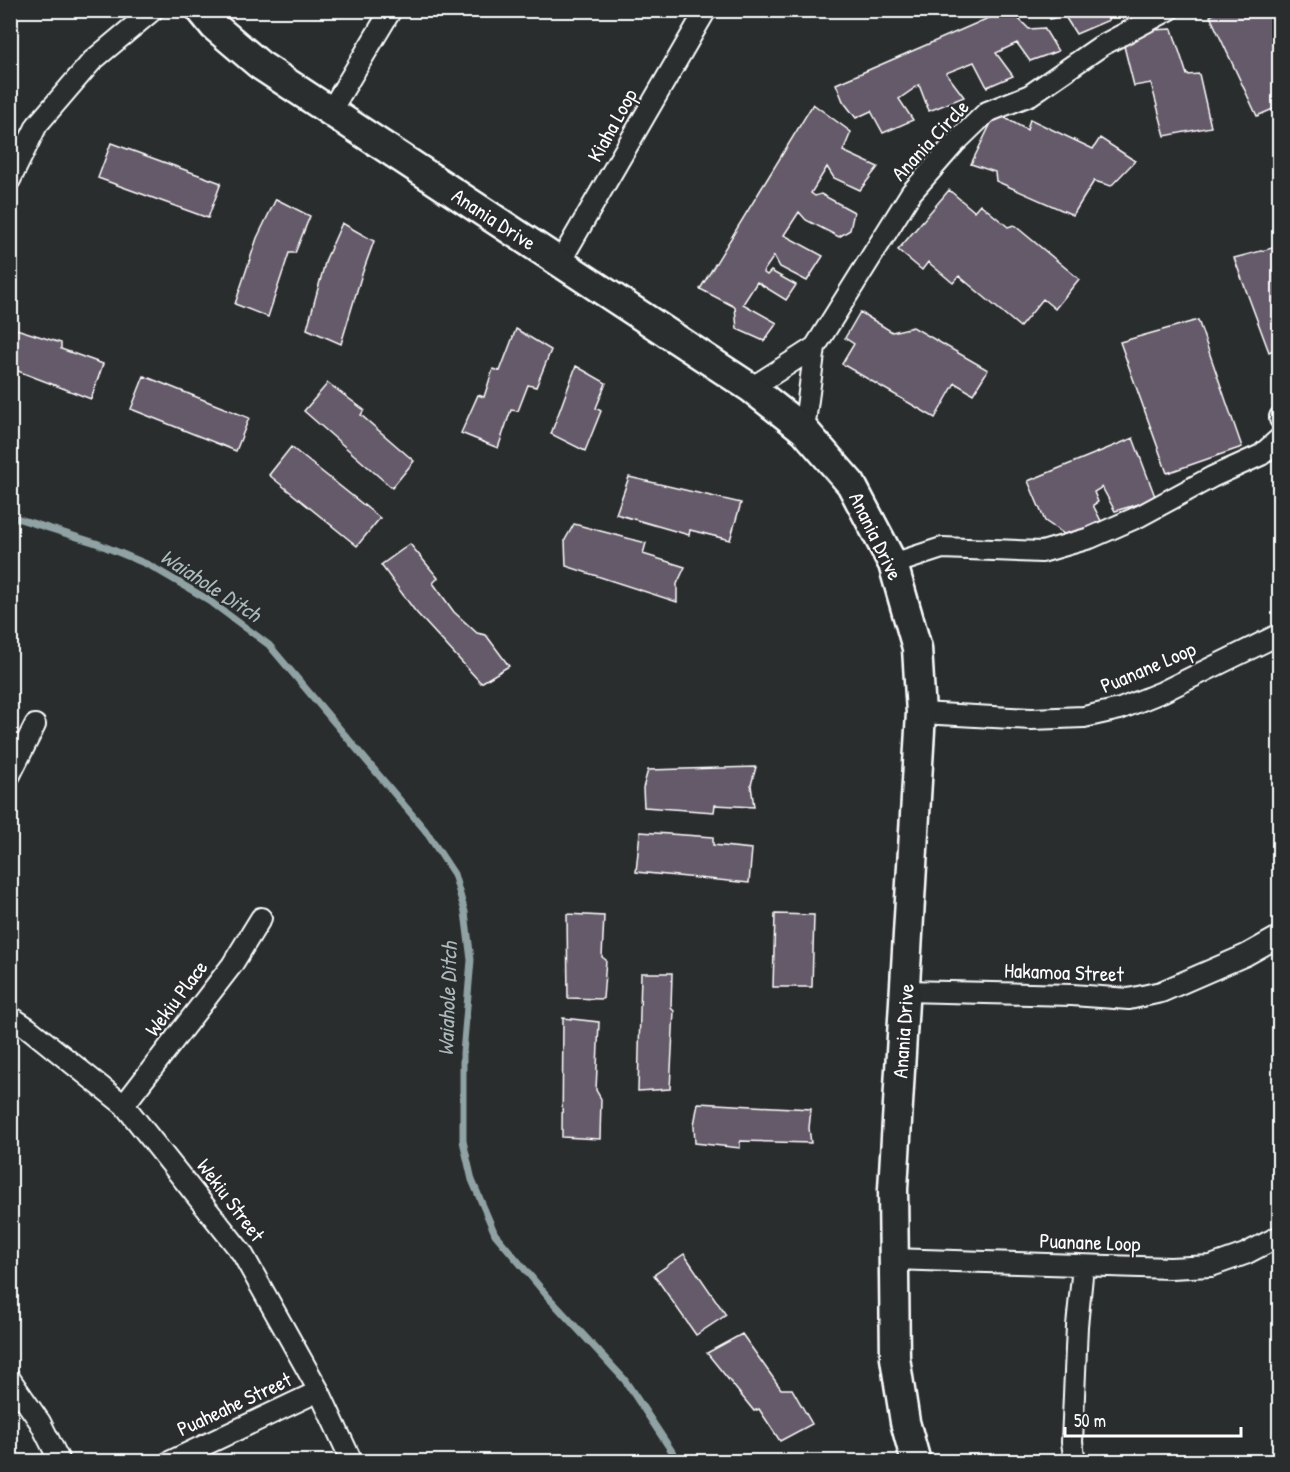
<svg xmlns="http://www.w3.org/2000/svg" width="1290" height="1472" font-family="'Patrick Hand',sans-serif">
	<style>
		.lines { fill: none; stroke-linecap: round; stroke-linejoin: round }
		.stream { stroke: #90a2a4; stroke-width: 7 }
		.building { fill: #655a6a; stroke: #fff; stroke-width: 1.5 }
		.street-casing { stroke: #fff; stroke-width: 24 }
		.secondary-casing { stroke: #fff; stroke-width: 33 }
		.street { stroke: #2a2d2e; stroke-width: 20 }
		.secondary { stroke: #2a2d2e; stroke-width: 28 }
		.labels { text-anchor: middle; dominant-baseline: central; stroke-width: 4.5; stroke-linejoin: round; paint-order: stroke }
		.street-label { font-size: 21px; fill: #fff; stroke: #2a2d2e }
		.water-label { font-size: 22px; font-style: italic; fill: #acb9bb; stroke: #2a2d2e }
	</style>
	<rect width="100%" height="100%" fill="#2a2d2e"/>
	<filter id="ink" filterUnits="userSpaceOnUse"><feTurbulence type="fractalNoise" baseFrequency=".0167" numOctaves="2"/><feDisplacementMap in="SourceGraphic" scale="12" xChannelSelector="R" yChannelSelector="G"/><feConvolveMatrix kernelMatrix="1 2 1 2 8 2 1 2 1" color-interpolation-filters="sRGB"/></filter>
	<g filter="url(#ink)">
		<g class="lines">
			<path class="stream" d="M 10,516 L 96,543 L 149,565 L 207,599 L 269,645 L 425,830 L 454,874 L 465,912 L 471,960 L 463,1053 L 463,1141 L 472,1180 L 495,1234 L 549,1298 L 624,1379 L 679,1462"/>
		</g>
		<path class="building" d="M 1007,10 L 1016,10 L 1019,19 L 1029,29 L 1044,28 L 1058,51 L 1030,61 L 1017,43 L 996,53 L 1013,76 L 987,87 L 974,62 L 946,73 L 964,97 L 929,111 L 919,85 L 899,99 L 913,120 L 883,133 L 871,111 L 856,118 L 843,101 L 836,84 Z
			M 1046,10 L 1103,10 L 1109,20 L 1076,34 L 1064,15 L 1050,19 Z
			M 1221,10 L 1280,11 L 1280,106 L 1257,116 L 1210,16 Z
			M 1172,29 L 1187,75 L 1199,74 L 1211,127 L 1165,136 L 1151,83 L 1134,86 L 1124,46 L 1151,30 Z
			M 813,104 L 851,132 L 843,151 L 878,167 L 860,190 L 834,178 L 827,167 L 811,193 L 815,196 L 821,194 L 854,212 L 850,230 L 839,237 L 806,220 L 799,212 L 784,235 L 823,256 L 807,281 L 780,267 L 774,256 L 763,272 L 767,275 L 771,271 L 796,285 L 786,300 L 757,282 L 743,304 L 777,323 L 764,341 L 737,329 L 735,307 L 700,289 Z
			M 996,113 L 1027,130 L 1030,119 L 1093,149 L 1100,138 L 1135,161 L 1111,186 L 1094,181 L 1073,215 L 996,181 L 995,172 L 971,164 Z
			M 111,143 L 221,183 L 208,218 L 98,178 Z
			M 949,190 L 974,211 L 980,204 L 1008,227 L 1014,225 L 1079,279 L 1055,309 L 1043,299 L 1020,327 L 959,276 L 953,283 L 928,262 L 922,270 L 898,250 Z
			M 276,199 L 310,216 L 295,253 L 289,253 L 268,317 L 235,304 L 257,238 Z
			M 342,223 L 374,241 L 361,277 L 341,344 L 307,329 L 326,259 Z
			M 1280,246 L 1280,347 L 1269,352 L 1234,258 Z
			M 860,312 L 892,332 L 913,327 L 988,370 L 973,394 L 955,383 L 935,418 L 842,364 L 854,344 L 845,338 Z
			M 1198,320 L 1242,447 L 1167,473 L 1120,342 Z
			M 10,327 L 61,343 L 61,349 L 103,364 L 91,399 L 10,368 Z
			M 516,329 L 551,350 L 536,387 L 528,385 L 518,411 L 511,410 L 498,448 L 461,433 L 478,395 L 484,397 L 493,369 L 500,371 Z
			M 576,366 L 606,383 L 596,408 L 601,411 L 585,451 L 551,434 Z
			M 144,376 L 249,418 L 236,451 L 131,409 Z
			M 328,383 L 364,410 L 361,415 L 414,461 L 392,488 L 304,411 Z
			M 1133,438 L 1156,499 L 1115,511 L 1102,487 L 1094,492 L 1098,502 L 1093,505 L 1101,521 L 1067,536 L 1045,521 L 1028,481 Z
			M 291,447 L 380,518 L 357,546 L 269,475 Z
			M 629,477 L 741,503 L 730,540 L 690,530 L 689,535 L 616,514 Z
			M 574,524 L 646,543 L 643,554 L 685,567 L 677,584 L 677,602 L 566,566 L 565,540 Z
			M 410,544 L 438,578 L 433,583 L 454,612 L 477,633 L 486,635 L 509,666 L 481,683 L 415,611 L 381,565 Z
			M 756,767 L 751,785 L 754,807 L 715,805 L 714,812 L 644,807 L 643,788 L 648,770 Z
			M 640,832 L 713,837 L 713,845 L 752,849 L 749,883 L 636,872 Z
			M 567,914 L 604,916 L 602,957 L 606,960 L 603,999 L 568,998 Z
			M 775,914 L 814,915 L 812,987 L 773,987 Z
			M 641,973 L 672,973 L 671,1008 L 674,1011 L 670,1089 L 638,1091 Z
			M 563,1018 L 599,1022 L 596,1090 L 601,1099 L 600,1139 L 562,1137 Z
			M 698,1103 L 811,1109 L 809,1128 L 811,1143 L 740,1141 L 740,1148 L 695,1143 L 694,1125 Z
			M 684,1254 L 726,1315 L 696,1335 L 654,1275 Z
			M 742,1334 L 781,1389 L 792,1389 L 812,1424 L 780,1441 L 759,1409 L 754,1411 L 707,1353 Z"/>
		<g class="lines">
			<defs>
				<path id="street" d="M 330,112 L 391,10
					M 10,180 L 37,125 L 92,61 L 153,10
					M 560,262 L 706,10
					M 751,388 L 815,347 L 911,193 L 954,144 L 987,112 L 1030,95 L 1101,46 L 1169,10
					M 1280,417 L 1280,419
					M 804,430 L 815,347
					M 893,564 L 942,548 L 1042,552 L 1090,538 L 1140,516 L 1212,477 L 1261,455 L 1280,438
					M 921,713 L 1031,719 L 1084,717 L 1120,709 L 1162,692 L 1280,634
					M 10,775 L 35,725
					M 905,991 L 1072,995 L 1129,999 L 1161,992 L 1246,955 L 1280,936
					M 10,1016 L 28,1028 L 124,1105 L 242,1253 L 319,1391 L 352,1462
					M 124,1105 L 232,965 L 261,918
					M 892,1259 L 1170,1268 L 1211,1266 L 1245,1254 L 1280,1236
					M 10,1379 L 40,1422 L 60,1462
					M 169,1462 L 319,1391
					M 1075,1462 L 1072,1442 L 1077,1326 L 1083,1266"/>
				<path id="secondary" d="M 201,10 L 214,26 L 260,65 L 751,388 L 804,430 L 851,484 L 893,564 L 917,648 L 921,713 L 893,1189 L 895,1358 L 905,1422 L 916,1462"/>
			</defs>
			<use href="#street" class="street-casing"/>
			<use href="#secondary" class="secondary-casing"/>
			<use href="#street" class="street"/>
			<use href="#secondary" class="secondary"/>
		</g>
	</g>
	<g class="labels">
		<g class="street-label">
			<text transform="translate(612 125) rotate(-61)">Kiaha Loop</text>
			<text transform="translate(930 140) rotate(-47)">Anania Circle</text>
			<text transform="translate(494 219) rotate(33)">Anania Drive</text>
			<text transform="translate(876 536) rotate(64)">Anania Drive</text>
			<text transform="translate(1148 667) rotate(-23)">Puanane Loop</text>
			<text transform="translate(1064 972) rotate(2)">Hakamoa Street</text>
			<text transform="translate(176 998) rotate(-53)">Wekiu Place</text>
			<text transform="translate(903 1031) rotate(-86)">Anania Drive</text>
			<text transform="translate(231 1200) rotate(53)">Wekiu Street</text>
			<text transform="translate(1090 1242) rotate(2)">Puanane Loop</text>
			<text transform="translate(234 1404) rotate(-25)">Puaheahe Street</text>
		</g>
		<g class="water-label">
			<text transform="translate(211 585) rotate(33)">Waiahole Ditch</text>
			<text transform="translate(447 999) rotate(-88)">Waiahole Ditch</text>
		</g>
	</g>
	<rect width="1290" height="1472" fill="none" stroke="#2a2d2e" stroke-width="36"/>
	<rect x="18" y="18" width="1254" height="1436" fill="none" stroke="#fff" stroke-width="2" filter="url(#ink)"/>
	<path d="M1065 1427v9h176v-9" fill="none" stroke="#ffffff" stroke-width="3"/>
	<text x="1074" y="1427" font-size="18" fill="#ffffff" stroke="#2a2d2e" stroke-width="4.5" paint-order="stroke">50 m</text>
</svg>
